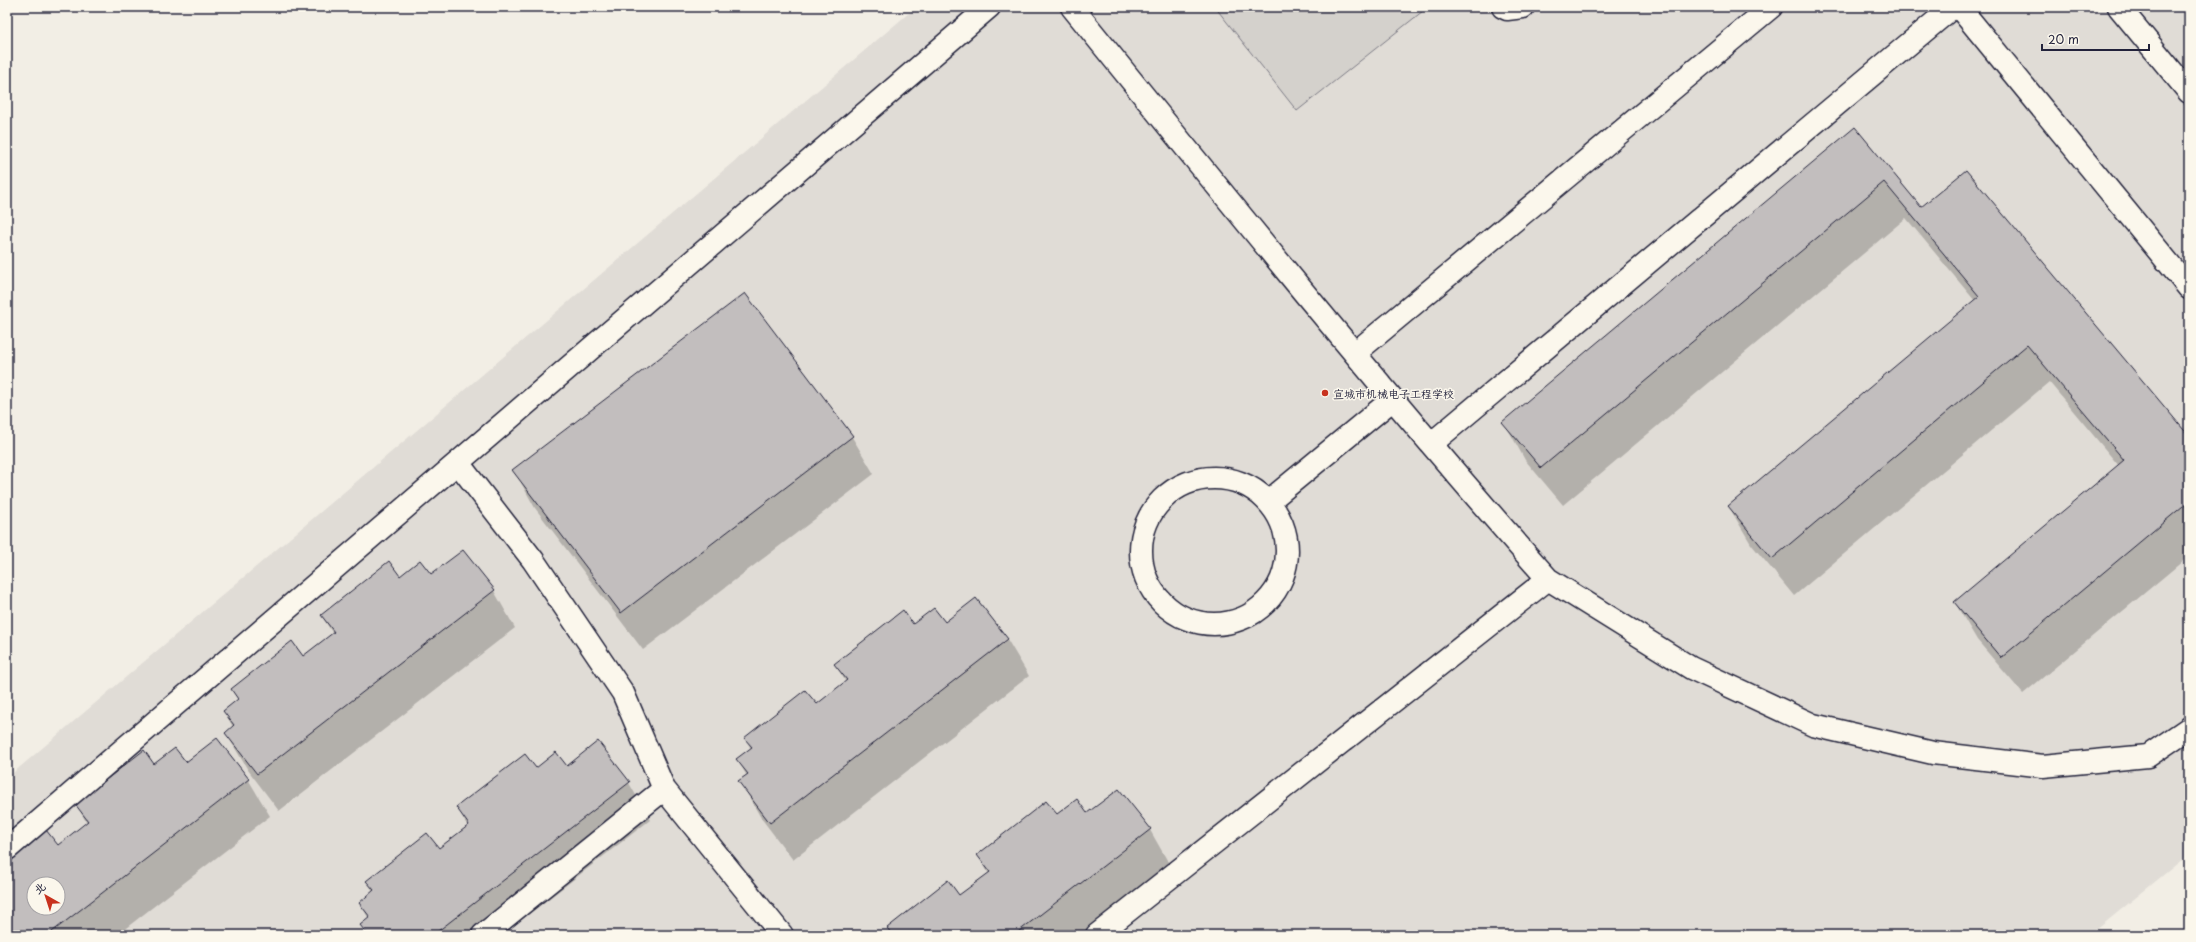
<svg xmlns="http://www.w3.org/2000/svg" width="2196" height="942" font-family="'Playpen Sans','LXGW WenKai TC',sans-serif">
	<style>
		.built { fill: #e0dcd6; fill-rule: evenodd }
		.green { fill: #d4d1cc; stroke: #7b7a84 }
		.shadow { fill: #0003; fill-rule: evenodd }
		.building { fill: #c2bebe; stroke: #22223b; fill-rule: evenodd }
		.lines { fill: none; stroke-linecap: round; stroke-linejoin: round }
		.minor-casing { stroke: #22223b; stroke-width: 25 }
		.minor { stroke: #fbf7ec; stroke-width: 22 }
		.poi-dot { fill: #c8321e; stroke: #fbf7ec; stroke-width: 1.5 }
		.labels { text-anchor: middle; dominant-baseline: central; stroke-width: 3; stroke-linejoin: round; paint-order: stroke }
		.poi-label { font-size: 11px; fill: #22223b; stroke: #fbf7ec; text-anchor: start }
	</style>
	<rect width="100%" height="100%" fill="#f2eee5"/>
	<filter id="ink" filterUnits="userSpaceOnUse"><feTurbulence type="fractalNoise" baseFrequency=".025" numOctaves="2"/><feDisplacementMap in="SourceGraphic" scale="8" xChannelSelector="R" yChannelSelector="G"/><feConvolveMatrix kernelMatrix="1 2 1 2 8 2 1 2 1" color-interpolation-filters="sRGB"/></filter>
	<g filter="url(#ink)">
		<path class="built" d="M 916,7 L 2189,7 L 2189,854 L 2090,935 L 7,935 L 7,778 ZM 34,884 L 58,884 L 58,908 L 34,908 Z"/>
		<path class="green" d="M 1215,7 L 1428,7 L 1297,111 Z"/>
		<path class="shadow" d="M 1854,129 L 1921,208 L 2189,438 L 2189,556 L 2023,694 L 1977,640 L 1955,603 L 2119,466 L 2049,382 L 1794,596 L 1751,544 L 1729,507 L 1975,301 L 1906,218 L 1563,505 L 1525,460 L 1504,422 Z
			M 745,295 L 852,437 L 874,474 L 643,650 L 535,508 L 514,470 Z
			M 431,575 L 494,591 L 515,628 L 279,811 L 248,770 L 226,733 L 233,727 L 224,711 L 238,700 L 232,689 L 303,658 L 333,634 L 322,616 Z
			M 945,623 L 1007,639 L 1029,676 L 793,860 L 761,818 L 740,781 L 747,776 L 737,759 L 751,749 L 745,738 L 816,706 L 846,682 L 835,664 L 913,625 Z
			M 186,764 L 248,779 L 270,816 L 117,935 L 7,935 L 7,862 L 58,846 L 87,823 L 76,804 L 154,765 ZM 34,884 L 58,884 L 58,908 L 34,908 Z
			M 567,767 L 629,783 L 650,820 L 502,935 L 367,935 L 362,925 L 369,919 L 360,903 L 373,892 L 367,881 L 439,850 L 468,827 L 457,807 L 536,769 Z
			M 1119,790 L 1150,830 L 1171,867 L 1084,935 L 892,935 L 888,928 L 959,897 L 989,874 L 978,855 L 1056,816 L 1087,814 Z"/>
		<path class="building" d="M 1855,127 L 1921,207 L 1966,170 L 2189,436 L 2189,501 L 2001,658 L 1954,602 L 2124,460 L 2027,345 L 1772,559 L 1728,506 L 1979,296 L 1884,182 L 1541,468 L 1502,422 Z
			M 745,293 L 853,436 L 621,613 L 512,470 Z
			M 463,550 L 495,590 L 257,774 L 225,733 L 234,725 L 223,711 L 238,699 L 231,689 L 292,641 L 303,656 L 334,632 L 321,615 L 389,561 L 400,576 L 420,560 L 431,574 Z
			M 976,598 L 1008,639 L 770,823 L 738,781 L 748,774 L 736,759 L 752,747 L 744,738 L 805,690 L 817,704 L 847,680 L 834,664 L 903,610 L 913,624 L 934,608 L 945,622 Z
			M 217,738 L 249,779 L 48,935 L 7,935 L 7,860 L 46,830 L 58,845 L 88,821 L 75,804 L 144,750 L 154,764 L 175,748 L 186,762 ZM 34,884 L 58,884 L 58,908 L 34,908 Z
			M 598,741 L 630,782 L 433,935 L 368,935 L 360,925 L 370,917 L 359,903 L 374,890 L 366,881 L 427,833 L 439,848 L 469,825 L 456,807 L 525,754 L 536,768 L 556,752 L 567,766 Z
			M 1119,789 L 1151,829 L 1014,935 L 893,935 L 887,928 L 948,880 L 959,895 L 990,872 L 977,855 L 1046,801 L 1057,814 L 1077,799 L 1087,813 Z"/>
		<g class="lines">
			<defs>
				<path id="minor" d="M 1072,7 C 1228,200 1383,393 1548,579
					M 1503,7 L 1507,9 L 1523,7
					M 1959,7 L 2189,288
					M 2119,7 L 2189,92
					M 1355,353 L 1771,7
					M 1431,444 L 1953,7
					M 458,463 L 533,560 L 623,693 L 664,789 L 483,935
					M1141 551a73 73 0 1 1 146 0a73 73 0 1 1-146 0Z
					M 1269,501 L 1393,399
					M 664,789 L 782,935
					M 7,849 L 989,7
					M 1097,935 L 1548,579 L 1691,668 L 1813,725 L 1933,753 L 2043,766 L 2148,756 L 2189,728"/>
			</defs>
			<use href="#minor" class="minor-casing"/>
			<use href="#minor" class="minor"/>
		</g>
	</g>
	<circle class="poi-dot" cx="1325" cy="393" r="4"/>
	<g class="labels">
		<g class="poi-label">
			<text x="1333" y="393">宣城市机械电子工程学校</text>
		</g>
	</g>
	<rect width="2196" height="942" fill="none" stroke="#fbf7ec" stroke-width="24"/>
	<rect x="12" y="12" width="2172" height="918" fill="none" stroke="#22223b" stroke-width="1.5" filter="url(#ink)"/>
	<g transform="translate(46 896) rotate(321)"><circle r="19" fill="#fbf7ec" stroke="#a4a2a5"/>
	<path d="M0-3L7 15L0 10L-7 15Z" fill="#c8321e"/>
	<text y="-6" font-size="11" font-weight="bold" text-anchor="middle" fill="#22223b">北</text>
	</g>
	<path d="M2042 44v6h107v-6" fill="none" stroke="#22223b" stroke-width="2"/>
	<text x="2048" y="44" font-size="12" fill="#22223b" stroke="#fbf7ec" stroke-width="3" paint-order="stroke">20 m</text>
</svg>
